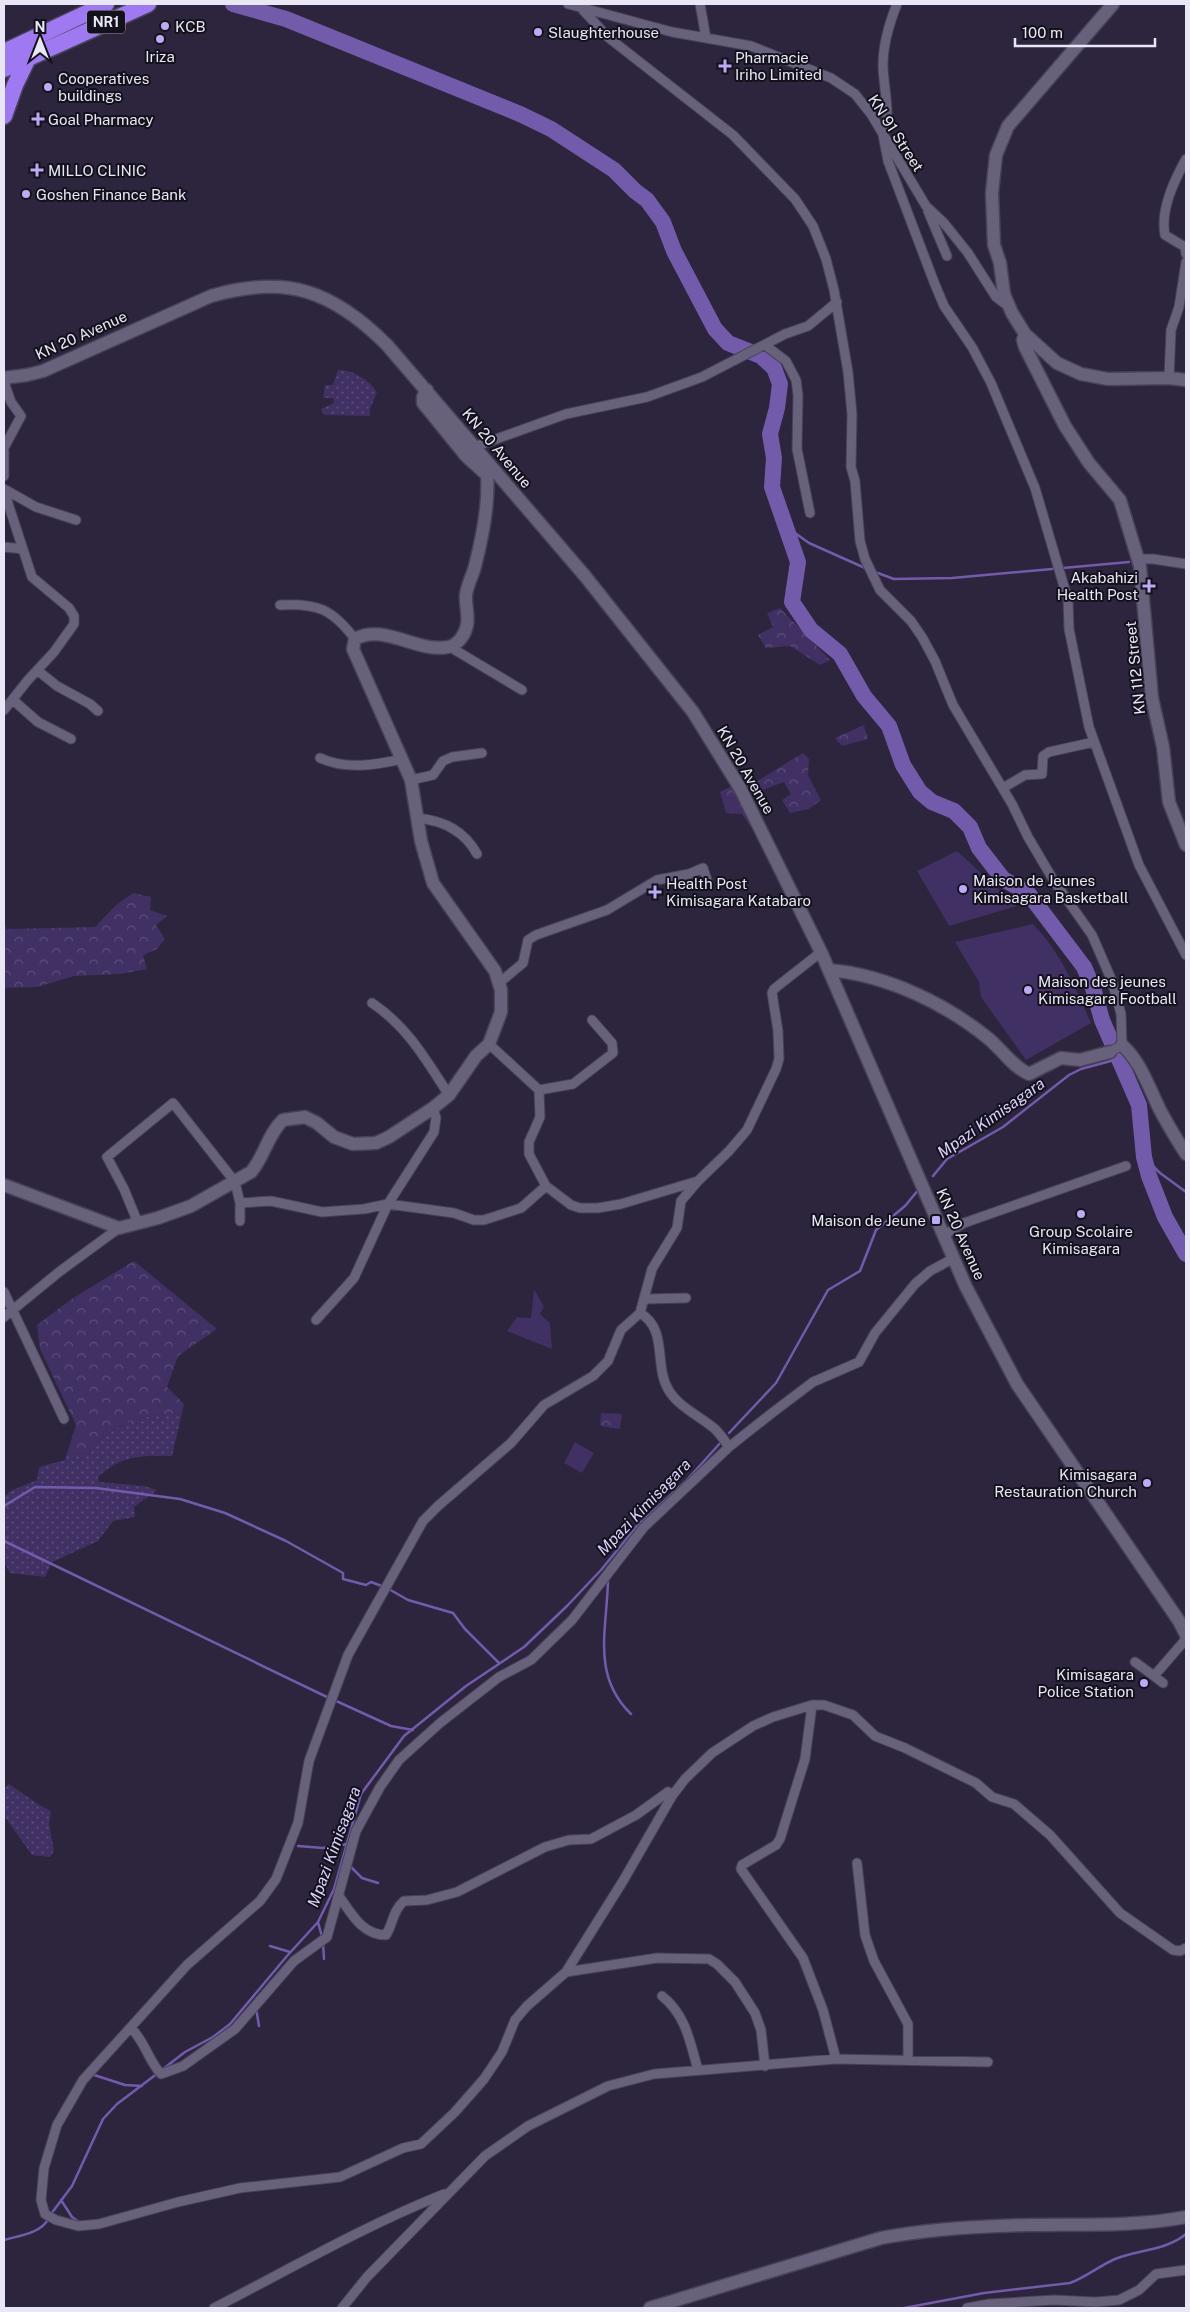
<svg xmlns="http://www.w3.org/2000/svg" width="1190" height="2312" font-family="'Public Sans',sans-serif">
	<style>
		.grass { fill: url(#grass-dots) }
		.forest { fill: url(#forest-crowns) }
		.green { fill: #403063 }
		.lines { fill: none; stroke-linecap: round; stroke-linejoin: round }
		.stream { stroke: #735bab; stroke-width: 2.5 }
		.river { stroke: #735bab; stroke-width: 16 }
		.street-casing { stroke: #474256; stroke-width: 11 }
		.secondary-casing { stroke: #474256; stroke-width: 15 }
		.highway-casing { stroke: #474256; stroke-width: 19 }
		.street { stroke: #67617c; stroke-width: 9 }
		.secondary { stroke: #67617c; stroke-width: 12 }
		.highway { stroke: #9f79f2; stroke-width: 16 }
		.poi-dot { fill: #bda9f5; stroke: #13111b; stroke-width: 2 }
		.labels { text-anchor: middle; dominant-baseline: central; stroke-width: 4; stroke-linejoin: round; paint-order: stroke }
		.shield { fill: #13111b; stroke: #a9a6b4; stroke-width: 1 }
		.shield-label { font-size: 14px; font-weight: bold; fill: #e9e6f6 }
		.poi-label { font-size: 15px; fill: #e9e6f6; stroke: #13111b; text-anchor: start }
		.street-label { font-size: 15px; fill: #e9e6f6; stroke: #13111b }
		.water-label { font-size: 16px; font-style: italic; fill: #dcd1fe; stroke: #13111b }
	</style>
	<defs>
		<pattern id="grass-dots" width="8" height="8" patternUnits="userSpaceOnUse" patternTransform="scale(1.25)"><rect width="8" height="8" fill="#403063"/><path d="M2 2h.1M6 6h.1" fill="none" stroke="#5c4e7a" stroke-width="1.8" stroke-linecap="round"/></pattern>
		<pattern id="forest-crowns" width="20" height="18" patternUnits="userSpaceOnUse" patternTransform="scale(1.25)"><rect width="20" height="18" fill="#403063"/><path d="M2 6a3 3 0 1 1 6 0M12 15a3 3 0 1 1 6 0" fill="none" stroke="#5c4e7a"/></pattern>
	</defs>
	<rect width="100%" height="100%" fill="#2c253d"/>
	<path class="grass" d="M 338,370 C 351,369 370,380 377,392 L 370,409 L 370,416 L 324,415 L 321,409 L 334,403 L 333,398 L 323,398 L 325,385 L 333,385 Z
		M 182,1413 L 172,1456 C 139,1456 124,1454 98,1477 L 99,1482 L 144,1486 L 157,1490 L 134,1507 L 135,1517 L 113,1521 L 98,1541 L 52,1562 L 45,1577 L 10,1573 L 4,1562 L 4,1497 L 10,1491 L 37,1480 L 39,1467 L 65,1460 L 67,1453 L 88,1454 C 114,1421 142,1415 182,1413 Z
		M 9,1784 L 41,1806 L 51,1811 L 49,1824 L 54,1851 L 50,1857 L 32,1855 L 4,1816 L 4,1788 Z"/>
	<path class="forest" d="M 780,608 L 830,660 L 820,665 L 790,646 L 766,648 L 758,635 L 773,627 L 767,613 Z
		M 864,725 L 868,739 L 842,746 L 835,738 Z
		M 803,753 L 809,759 L 808,775 L 821,800 L 809,809 L 790,813 L 782,800 L 791,794 L 784,782 L 760,791 L 756,782 Z
		M 735,784 L 755,821 L 750,826 L 742,814 L 726,813 L 720,792 Z
		M 133,893 L 151,897 L 150,910 L 167,916 L 156,925 L 165,939 L 157,949 L 143,955 L 147,969 L 120,974 L 74,976 L 37,987 L 4,988 L 4,925 L 7,929 L 95,927 L 116,905 Z
		M 134,1261 L 217,1329 L 178,1356 L 167,1387 L 184,1404 L 182,1413 C 142,1415 114,1421 88,1454 L 67,1453 L 76,1425 L 40,1349 L 37,1325 L 73,1298 Z
		M 601,1413 L 622,1414 L 620,1429 L 600,1426 Z"/>
	<path class="green" d="M 957,851 L 1017,906 L 949,926 L 917,871 Z
		M 1033,924 C 1061,953 1075,987 1091,1023 L 1026,1060 L 981,997 L 979,982 L 955,942 Z
		M 534,1289 L 544,1307 L 540,1314 L 550,1323 L 552,1349 L 507,1331 L 517,1317 L 531,1318 Z
		M 575,1442 L 594,1453 L 582,1473 L 564,1463 Z"/>
	<g class="lines">
		<path class="stream" d="M 788,528 L 809,543 L 865,568
			M 875,572 L 894,579 L 952,578 L 1129,562
			M 1144,1157 L 1160,1173 L 1186,1192
			M 933,1176 L 947,1159 L 1003,1127 L 1069,1075 L 1081,1069 L 1118,1059
			M 937,1272 L 943,1269
			M 729,1433 L 776,1383 L 828,1290 L 860,1271 L 876,1230 L 905,1206 L 919,1189
			M 4,1506 L 35,1487 L 96,1488 L 180,1499 L 225,1513 L 286,1541 L 343,1573 L 343,1579 L 366,1585 L 371,1582 L 387,1588 L 408,1600 L 453,1613 L 465,1629 L 499,1663
			M 4,1541 L 329,1698
			M 608,1577 C 608,1627 590,1674 631,1714
			M 334,1700 L 391,1726 L 413,1730
			M 298,1846 L 323,1848 L 347,1844
			M 350,1866 L 362,1878 L 378,1883
			M 318,1922 L 322,1937
			M 323,1943 L 324,1959
			M 270,1946 L 290,1952
			M 256,2008 L 259,2026
			M 163,2069 L 185,2052 L 213,2037 L 230,2024 L 287,1956 L 318,1922 L 334,1889 L 361,1794 L 404,1736 L 466,1686 L 524,1647 L 567,1606 L 601,1570 L 637,1526 L 686,1481 L 722,1441
			M 91,2074 L 125,2085 L 142,2086
			M 61,2200 L 72,2217 L 79,2222
			M 51,2214 L 72,2186 L 103,2119 L 117,2104 L 158,2073
			M 4,2240 C 17,2236 42,2233 48,2219
			M 904,2308 L 984,2293 L 1070,2283 C 1086,2277 1099,2266 1115,2259 C 1138,2250 1167,2250 1186,2234"/>
		<path class="river" d="M 233,4 L 286,19 L 520,114 L 551,129 L 614,170 L 635,191 L 647,200 L 663,222 L 674,251 L 715,329 L 728,343 L 761,356 L 774,368 L 780,384 L 777,408 L 770,434 L 774,458 L 772,487 L 798,562 L 792,602 L 811,630 L 840,654 L 864,696 L 889,726 L 903,765 L 920,792 L 932,802 L 954,811 L 970,827 L 979,848 L 1003,879 L 1028,893 L 1084,967 L 1093,988 L 1102,1020 L 1139,1105 L 1144,1157 L 1149,1176 L 1165,1217 L 1186,1254"/>
		<defs>
			<path id="street" d="M 568,4 L 672,32 L 751,46 L 831,78 L 855,94 L 871,114 L 926,206 L 944,223 L 968,253 L 996,297 L 1008,306
				M 700,4 L 706,38
				M 580,7 L 609,38 L 733,135 L 795,199 L 813,226 L 826,259 L 834,290 L 848,372 L 852,414 L 851,467 L 855,481 L 860,541 L 865,559 L 880,590 L 911,621 L 922,637 L 935,661 L 953,705 L 1012,804 L 1028,837 L 1054,881 L 1092,935 L 1112,981 L 1121,1014 L 1122,1045 L 1110,1052
				M 883,135 L 888,161 L 934,282 L 944,306 L 972,347 L 991,383 L 1035,488 L 1068,600 L 1069,629 L 1089,727 L 1139,865 L 1186,955
				M 883,135 C 892,116 883,86 883,65 C 883,43 889,24 897,4
				M 1186,159 C 1174,181 1160,210 1165,235 L 1185,247 L 1186,254
				M 928,211 L 947,256
				M 765,345 L 786,361 L 796,380 L 798,395 L 797,449 L 810,513
				M 1169,378 L 1171,330 L 1179,307 L 1186,262
				M 4,382 L 11,402 L 21,416 L 4,448 L 4,476
				M 474,447 L 566,414 L 647,397 L 702,377 L 785,334 L 808,326 L 837,302
				M 4,489 L 36,507 L 76,520
				M 4,491 L 32,577 L 69,608 L 74,616 L 74,624 L 54,652 L 28,680 L 4,710
				M 4,547 L 23,549
				M 1138,559 L 1153,559 L 1186,564
				M 280,605 C 318,603 332,609 355,639
				M 450,647 L 522,690
				M 37,670 L 57,686 L 90,704 L 98,711
				M 13,700 L 38,722 L 71,739
				M 320,758 C 346,770 376,765 402,759
				M 411,780 L 433,775 L 443,761 L 452,757 L 482,753
				M 1003,788 L 1025,775 L 1042,774 L 1043,756 L 1049,752 L 1094,742
				M 416,818 C 442,820 464,830 477,854
				M 499,983 L 523,963 L 528,940 L 536,935 L 607,910 L 657,880 L 689,874 L 703,868 L 707,880
				M 372,1003 C 408,1027 426,1060 449,1095
				M 489,1044 L 539,1090 L 540,1117 L 529,1142 L 529,1154 L 546,1186 L 571,1205 L 580,1208 L 598,1208 L 621,1204 L 698,1181 L 729,1151 L 747,1130 L 776,1069 L 779,1059 L 778,1031 L 772,993 L 774,989 L 821,952
				M 539,1090 L 573,1084 L 613,1053 L 612,1043 L 592,1020
				M 698,1181 L 681,1201 L 677,1228 L 652,1269 L 640,1313 L 621,1330 L 608,1361 L 593,1376 L 544,1405 L 511,1443 L 438,1506 L 423,1521 L 348,1655 L 309,1761 L 298,1823 L 276,1879 L 260,1901 L 187,1965 L 83,2080 L 57,2125 L 44,2168 L 41,2200 L 45,2214 L 56,2220 L 78,2226 L 99,2224 L 178,2202 L 240,2188 L 340,2177 L 403,2148 L 421,2144 L 455,2112 L 484,2079 L 502,2052 L 515,2020 L 527,2006 L 566,1972 L 623,1881 L 672,1796 L 685,1779 L 712,1753 L 753,1726 L 773,1717 L 812,1705 L 824,1705 L 853,1715 L 875,1736 L 905,1748 L 976,1783 L 992,1797 L 1014,1804 L 1050,1835 L 1120,1913 L 1173,1950 L 1180,1951 L 1186,1948
				M 240,1203 L 271,1201 L 322,1212 L 364,1209 L 388,1204 L 454,1213 L 474,1220 L 484,1220 L 521,1208 L 546,1186
				M 138,1223 L 124,1189 L 107,1157 L 173,1103 L 235,1182 L 240,1203 L 240,1221
				M 944,1235 L 964,1223 L 1126,1166
				M 4,1292 L 64,1419
				M 645,1299 L 686,1298
				M 640,1313 C 668,1329 654,1365 668,1389 C 678,1407 700,1416 715,1429 C 720,1434 725,1441 729,1447
				M 4,1317 L 59,1272 L 119,1228
				M 316,1320 L 354,1278 L 388,1204 L 434,1132 L 436,1118 L 433,1108
				M 1135,1662 L 1154,1676 L 1186,1639
				M 1154,1676 L 1163,1683
				M 812,1705 L 805,1759 L 780,1839 L 776,1845 L 742,1865 L 741,1869 L 803,1958 L 823,2010 L 836,2059
				M 857,1863 L 865,1935 L 874,1961 L 908,2024 L 908,2060
				M 339,1896 C 351,1913 362,1935 386,1935 C 393,1924 393,1910 404,1901 L 427,1900 L 457,1892 L 545,1847 L 569,1840 L 591,1839 L 636,1815 L 668,1792 L 672,1796
				M 566,1972 L 657,1958 L 709,1959 L 717,1964 L 735,1982 L 755,2013 L 761,2030 L 765,2066
				M 662,1996 C 686,2015 690,2042 698,2070
				M 131,2028 C 146,2043 148,2060 161,2074 L 183,2066 L 235,2029 L 294,1961 L 327,1937 L 356,1831 L 380,1787 L 399,1760 L 440,1723 L 499,1677 L 531,1660 L 572,1620 L 644,1527 L 729,1447 L 772,1413 L 813,1382 L 859,1362 L 875,1333 L 915,1284 L 930,1271 L 954,1258
				M 214,2308 C 290,2269 364,2226 444,2194
				M 342,2308 L 367,2277 L 485,2156 L 528,2126 L 608,2086 L 654,2074 L 836,2059 L 988,2062
				M 967,2308 L 989,2304 L 1054,2300 L 1096,2302 L 1119,2300 L 1139,2290 L 1156,2274 L 1186,2270"/>
			<path id="secondary" d="M 1113,4 L 1008,126 L 996,155 L 992,193 L 994,245 L 1000,263 L 1004,294 L 1012,313 L 1025,334 L 1057,363 L 1081,374 L 1108,379 L 1169,378 L 1186,380
				M 1025,334 L 1023,340 L 1025,347 L 1065,426 L 1089,463 L 1120,500 L 1140,566 L 1152,698 L 1163,747 L 1169,802 L 1186,845
				M 4,378 L 27,375 L 43,371 L 211,296 C 287,274 333,291 387,345 L 585,576 L 693,712 L 740,788 L 821,952 L 966,1287 L 1017,1384 L 1179,1621 L 1186,1635
				M 829,970 C 886,975 945,1003 989,1039 C 1002,1050 1013,1067 1029,1074 L 1061,1058 L 1080,1060 L 1110,1052
				M 1122,1045 C 1141,1062 1149,1088 1160,1110 C 1168,1125 1177,1140 1186,1154
				M 4,1185 L 119,1228 L 158,1218 L 191,1206 L 251,1172 C 265,1156 267,1135 283,1120 L 305,1117 L 317,1123 L 334,1137 L 353,1144 L 376,1143 L 389,1137 L 433,1108 L 449,1095 L 476,1056 L 489,1044 L 501,1012 L 501,990 L 495,971 L 433,883 L 421,841 L 411,780 L 353,649 L 355,639 C 384,623 417,653 448,647 C 458,645 465,635 467,625 C 469,615 465,604 466,595 C 467,585 473,575 475,566 C 482,539 489,502 487,475 L 466,456 L 423,403 L 423,397 L 427,390
				M 650,2308 L 881,2238 C 929,2229 980,2226 1029,2225 C 1082,2224 1134,2227 1186,2217"/>
			<path id="highway" d="M 4,52 L 106,4
				M 4,69 L 148,4
				M 4,116 L 15,85 L 29,56"/>
		</defs>
		<use href="#street" class="street-casing"/>
		<use href="#secondary" class="secondary-casing"/>
		<use href="#highway" class="highway-casing"/>
		<use href="#street" class="street"/>
		<use href="#secondary" class="secondary"/>
		<use href="#highway" class="highway"/>
	</g>
	<g class="poi-dot">
		<circle cx="165" cy="26" r="5"/>
		<circle cx="538" cy="32" r="5"/>
		<circle cx="160" cy="39" r="5"/>
		<path d="M722.5 58.5h5v5h5v5h-5v5h-5v-5h-5v-5h5z"/>
		<circle cx="48" cy="87" r="5"/>
		<path d="M35.5 111.5h5v5h5v5h-5v5h-5v-5h-5v-5h5z"/>
		<path d="M34.5 162.5h5v5h5v5h-5v5h-5v-5h-5v-5h5z"/>
		<circle cx="26" cy="194" r="5"/>
		<path d="M1146.5 578.5h5v5h5v5h-5v5h-5v-5h-5v-5h5z"/>
		<circle cx="963" cy="889" r="5"/>
		<path d="M652.5 884.5h5v5h5v5h-5v5h-5v-5h-5v-5h5z"/>
		<circle cx="1028" cy="990" r="5"/>
		<circle cx="1081" cy="1214" r="5"/>
		<rect x="931" y="1215" width="10" height="10" rx="2.5"/>
		<circle cx="1147" cy="1483" r="5"/>
		<circle cx="1144" cy="1683" r="5"/>
	</g>
	<g class="labels">
		<rect class="shield" x="87" y="10.5" width="38" height="23" rx="4"/>
		<g class="shield-label">
			<text x="106" y="22">NR1</text>
		</g>
		<g class="poi-label">
			<text x="175" y="26">KCB</text>
			<text x="548" y="32">Slaughterhouse</text>
			<text x="160" y="56" text-anchor="middle">Iriza</text>
			<text x="735" y="57">Pharmacie<tspan x="735" dy="17">Iriho Limited</tspan></text>
			<text x="58" y="78">Cooperatives<tspan x="58" dy="17">buildings</tspan></text>
			<text x="48" y="119">Goal Pharmacy</text>
			<text x="48" y="170">MILLO CLINIC</text>
			<text x="36" y="194">Goshen Finance Bank</text>
			<text x="1138" y="577" text-anchor="end">Akabahizi<tspan x="1138" dy="17">Health Post</tspan></text>
			<text x="973" y="880">Maison de Jeunes<tspan x="973" dy="17">Kimisagara Basketball</tspan></text>
			<text x="666" y="883">Health Post<tspan x="666" dy="17">Kimisagara Katabaro</tspan></text>
			<text x="1038" y="981">Maison des jeunes<tspan x="1038" dy="17">Kimisagara Football</tspan></text>
			<text x="926" y="1220" text-anchor="end">Maison de Jeune</text>
			<text x="1081" y="1231" text-anchor="middle">Group Scolaire<tspan x="1081" dy="17">Kimisagara</tspan></text>
			<text x="1137" y="1474" text-anchor="end">Kimisagara<tspan x="1137" dy="17">Restauration Church</tspan></text>
			<text x="1134" y="1674" text-anchor="end">Kimisagara<tspan x="1134" dy="17">Police Station</tspan></text>
		</g>
		<g class="street-label">
			<text transform="translate(896 133) rotate(57)">KN 91 Street</text>
			<text transform="translate(81 335) rotate(-24)">KN 20 Avenue</text>
			<text transform="translate(497 448) rotate(50)">KN 20 Avenue</text>
			<text transform="translate(1135 668) rotate(-96)">KN 112 Street</text>
			<text transform="translate(746 770) rotate(60)">KN 20 Avenue</text>
			<text transform="translate(961 1234) rotate(66)">KN 20 Avenue</text>
		</g>
		<g class="water-label">
			<text transform="translate(991 1118) rotate(-35)">Mpazi Kimisagara</text>
			<text transform="translate(644 1507) rotate(-46)">Mpazi Kimisagara</text>
			<text transform="translate(334 1847) rotate(-70)">Mpazi Kimisagara</text>
		</g>
	</g>
	<rect width="1190" height="2312" fill="none" stroke="#e9e6f6" stroke-width="10"/>
	<g transform="translate(40 40)" stroke="#13111b" stroke-width="4" paint-order="stroke">
	<path d="M0-4L9 19L0 12L-9 19Z" fill="#e9e6f6"/>
	<text y="-8" font-size="14" font-weight="bold" text-anchor="middle" fill="#e9e6f6">N</text>
	</g>
	<path d="M1015 38v8h140v-8" fill="none" stroke="#e9e6f6" stroke-width="2.5"/>
	<text x="1022" y="38" font-size="15" fill="#e9e6f6" stroke="#13111b" stroke-width="4" paint-order="stroke">100 m</text>
</svg>
